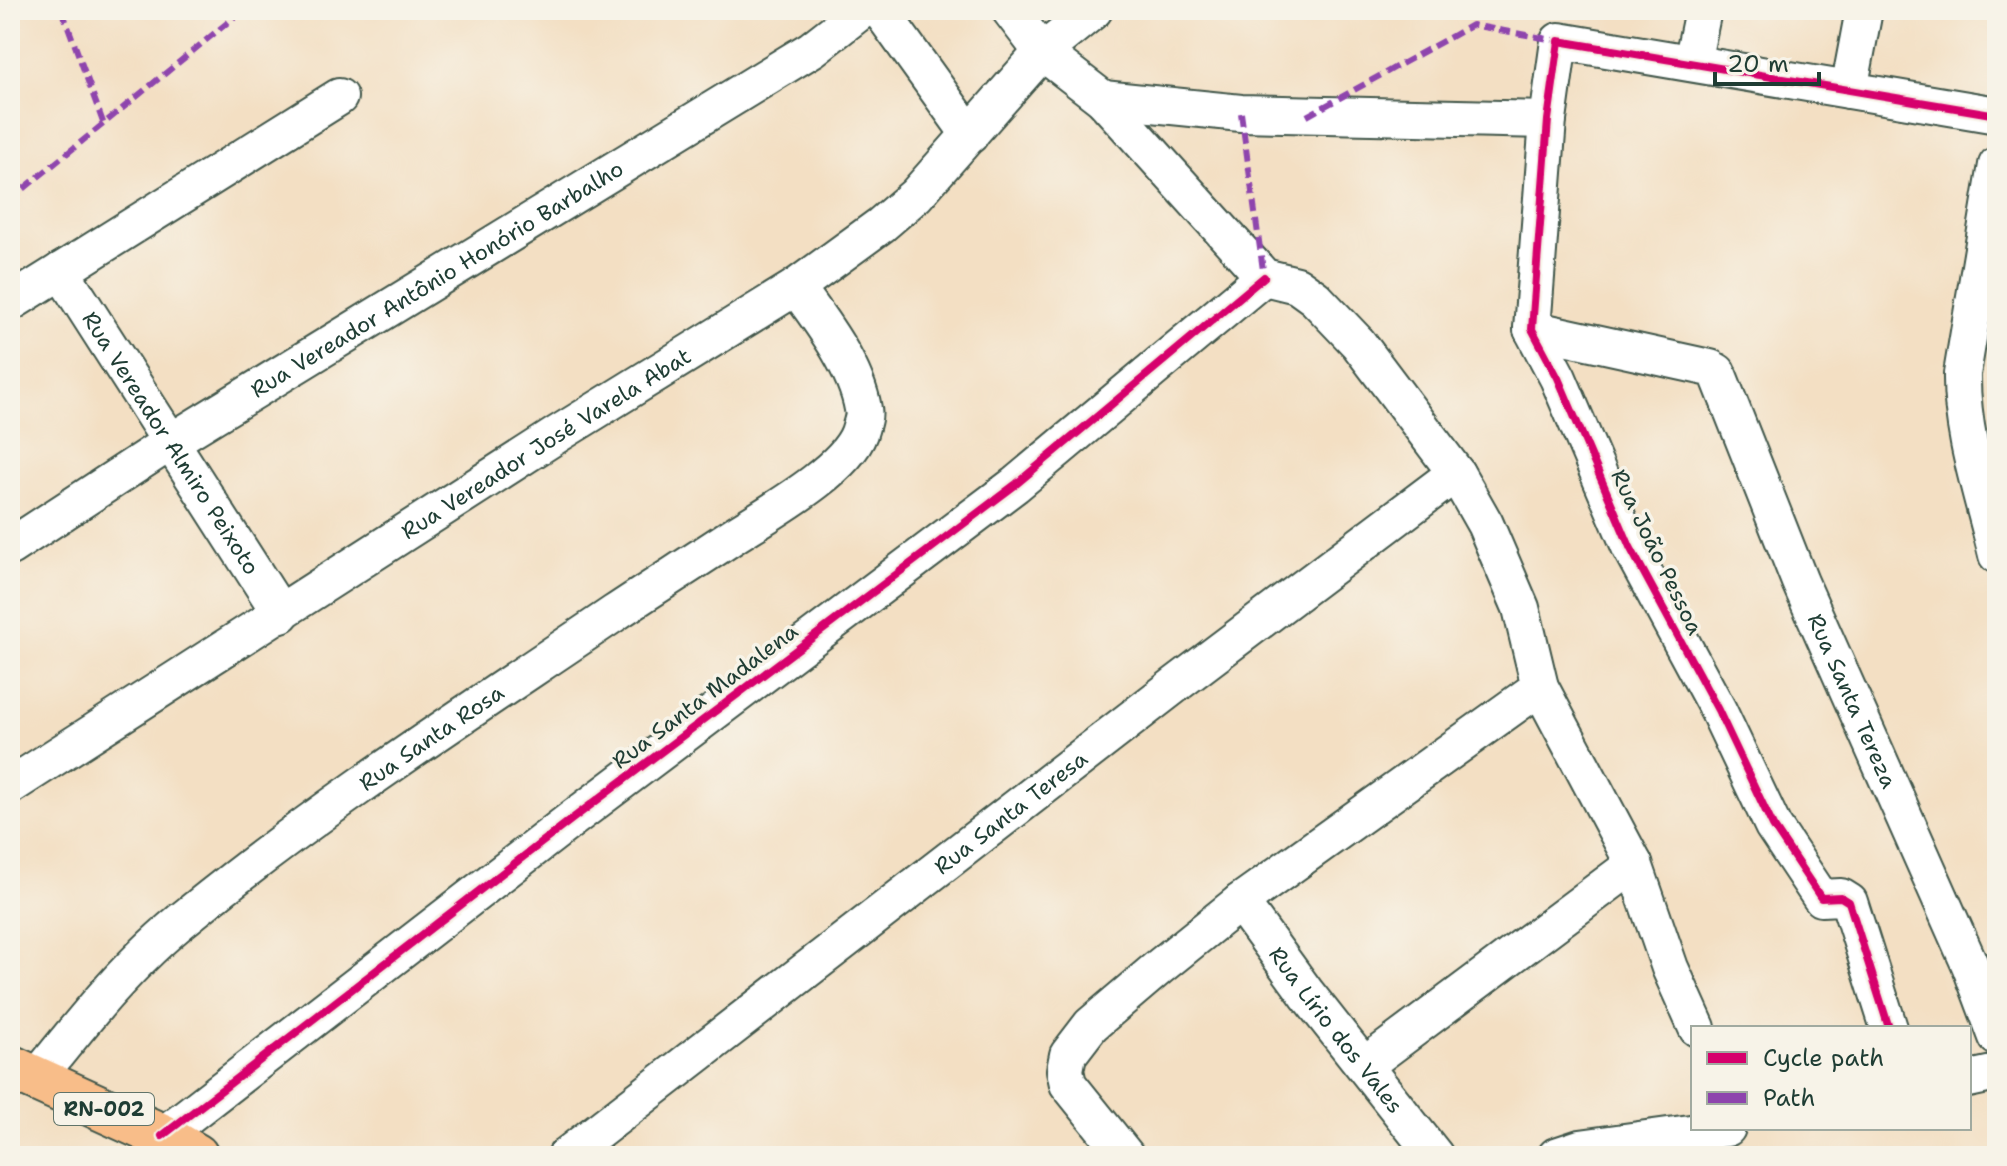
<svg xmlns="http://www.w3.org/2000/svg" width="2007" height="1166" font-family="'Shantell Sans',sans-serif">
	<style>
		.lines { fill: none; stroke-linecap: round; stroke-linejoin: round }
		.minor-casing { stroke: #3f5549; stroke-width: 40 }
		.primary-casing { stroke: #3f5549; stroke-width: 48 }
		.minor { stroke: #fff; stroke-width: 36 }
		.primary { stroke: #f8bd89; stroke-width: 44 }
		.quiet { stroke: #8e44ad; stroke-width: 6; stroke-dasharray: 12 6; stroke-linecap: butt }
		.cycleway-casing { stroke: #f7f3e8; stroke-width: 13 }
		.cycleway { stroke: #d6006c; stroke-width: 8 }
		.labels { text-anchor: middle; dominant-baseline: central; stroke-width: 7; stroke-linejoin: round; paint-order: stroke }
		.shield { fill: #f7f3e8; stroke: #60746a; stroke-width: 2 }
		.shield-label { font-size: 20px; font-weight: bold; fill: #1f3d34 }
		.street-label { font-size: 22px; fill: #1f3d34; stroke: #f7f3e8 }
	</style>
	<rect width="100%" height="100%" fill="#f7f3e8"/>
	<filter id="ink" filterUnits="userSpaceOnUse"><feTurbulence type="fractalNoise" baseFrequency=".0125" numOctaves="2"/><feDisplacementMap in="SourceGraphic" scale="16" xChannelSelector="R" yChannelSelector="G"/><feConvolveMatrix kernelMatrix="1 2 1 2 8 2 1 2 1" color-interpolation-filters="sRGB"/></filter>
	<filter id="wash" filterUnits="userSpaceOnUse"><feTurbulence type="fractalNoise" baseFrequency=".006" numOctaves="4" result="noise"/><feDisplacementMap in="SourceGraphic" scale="32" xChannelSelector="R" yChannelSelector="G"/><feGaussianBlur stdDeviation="1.8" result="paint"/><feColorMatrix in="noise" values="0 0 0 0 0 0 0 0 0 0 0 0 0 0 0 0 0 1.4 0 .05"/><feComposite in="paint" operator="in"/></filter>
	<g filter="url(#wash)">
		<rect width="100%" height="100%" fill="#f3dfc3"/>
	</g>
	<g filter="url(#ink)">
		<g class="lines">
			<defs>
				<g id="minor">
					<path d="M 880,10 L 970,135"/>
					<path d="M 1010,10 L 1042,52 L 1103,99 L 1264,277 L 1297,285 L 1315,298 L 1358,343 L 1456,473 L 1485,524 L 1521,608 L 1540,687 L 1634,864 L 1670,968 L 1697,1028"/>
					<path d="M 1692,63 L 1703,10"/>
					<path d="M 1849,90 L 1864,10"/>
					<path d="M 1103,99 L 1241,113 L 1548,120"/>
					<path d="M 1997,165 L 1962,374 C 1961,435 1983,496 1997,555"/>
					<path id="s1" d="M 61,271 L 281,614"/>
					<path d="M 10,303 L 339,97"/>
					<path id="s2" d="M 1532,329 L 1710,368 L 1717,372 L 1800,582 L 1970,965 L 1997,1037"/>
					<path id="s3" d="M 10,547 L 172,441 L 812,49 L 862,10"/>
					<path id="s4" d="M 10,786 L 558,434 L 796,287 L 881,225 L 916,195 L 1042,52 L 1094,10"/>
					<path id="s5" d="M 1240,902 L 1307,994 L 1435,1156"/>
					<path d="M 1889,1028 L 1849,902 L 1841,897 L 1821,898 L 1773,826 L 1718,710 L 1630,547 L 1558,378 L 1532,329 L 1548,120 L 1559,41 L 1997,115"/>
					<path d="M 1365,1065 L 1634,864"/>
					<path id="s6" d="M 37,1078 C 84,1019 131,960 191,913 C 325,804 472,710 615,613 C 654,587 694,562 733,536 C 767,514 845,471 859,433 C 861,426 865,416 863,409 C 856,367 821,321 796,287"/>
					<path d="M 1969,1079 L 1997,1073"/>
					<path d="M 162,1136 L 572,819 L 1015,485 L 1264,277"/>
					<path id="s7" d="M 566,1156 L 1175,685 L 1456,473"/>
					<path d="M 1126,1156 L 1068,1084 L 1065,1070 L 1068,1055 L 1091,1025 L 1158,968 L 1240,902 L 1540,687"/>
					<path d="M 1556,1156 L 1580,1148 L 1727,1128"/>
				</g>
				<path id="primary" d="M 10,1067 L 162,1136 L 196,1156"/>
			</defs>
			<use href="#minor" class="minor-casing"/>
			<use href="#primary" class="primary-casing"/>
			<use href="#minor" class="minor"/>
			<use href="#primary" class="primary"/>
			<path class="quiet" d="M 62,10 L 104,125
				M 1241,113 L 1264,277
				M 1307,116 L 1472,25 L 1559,41
				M 10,200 L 243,10"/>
			<defs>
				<path id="cycleway" d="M 1889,1028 L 1849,902 L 1841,897 L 1821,898 L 1773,826 L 1718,710 L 1630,547 L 1558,378 L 1532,329 L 1548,120 L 1559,41 L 1997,115
					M 162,1136 L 572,819 L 1015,485 L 1264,277"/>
			</defs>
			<use href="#cycleway" class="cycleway-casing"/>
			<use href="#cycleway" class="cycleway"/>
		</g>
	</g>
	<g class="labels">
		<rect class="shield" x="54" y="1093" width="100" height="32" rx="6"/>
		<g class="shield-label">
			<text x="104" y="1109">RN-002</text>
		</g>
		<g class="street-label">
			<text stroke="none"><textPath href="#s3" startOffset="504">Rua Vereador Antônio Honório Barbalho</textPath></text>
			<text stroke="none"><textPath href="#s1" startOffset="204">Rua Vereador Almiro Peixoto</textPath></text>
			<text stroke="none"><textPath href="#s4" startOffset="636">Rua Vereador José Varela Abat</textPath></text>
			<text transform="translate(1657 552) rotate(64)">Rua João Pessoa</text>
			<text transform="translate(705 696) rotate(-37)">Rua Santa Madalena</text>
			<text stroke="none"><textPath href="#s2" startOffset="546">Rua Santa Tereza</textPath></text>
			<text stroke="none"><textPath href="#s6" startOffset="524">Rua Santa Rosa</textPath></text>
			<text stroke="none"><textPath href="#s7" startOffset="562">Rua Santa Teresa</textPath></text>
			<text stroke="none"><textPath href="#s5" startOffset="160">Rua Lírio dos Vales</textPath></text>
		</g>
	</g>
	<rect width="2007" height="1166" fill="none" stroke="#f7f3e8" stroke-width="40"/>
	<rect x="1691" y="1026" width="280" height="104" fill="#f7f3e8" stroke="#a1aaa0" stroke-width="2"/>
	<rect x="1707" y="1052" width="40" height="12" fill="#d6006c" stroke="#a1aaa0" stroke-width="2"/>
	<text x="1763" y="1066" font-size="24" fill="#1f3d34">Cycle path</text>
	<rect x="1707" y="1092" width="40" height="12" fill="#8e44ad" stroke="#a1aaa0" stroke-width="2"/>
	<text x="1763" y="1106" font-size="24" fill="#1f3d34">Path</text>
	<path d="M1715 72v12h104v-12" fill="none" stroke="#1f3d34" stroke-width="4"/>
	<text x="1727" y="72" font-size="24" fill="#1f3d34" stroke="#f7f3e8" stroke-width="6" paint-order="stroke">20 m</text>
</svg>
